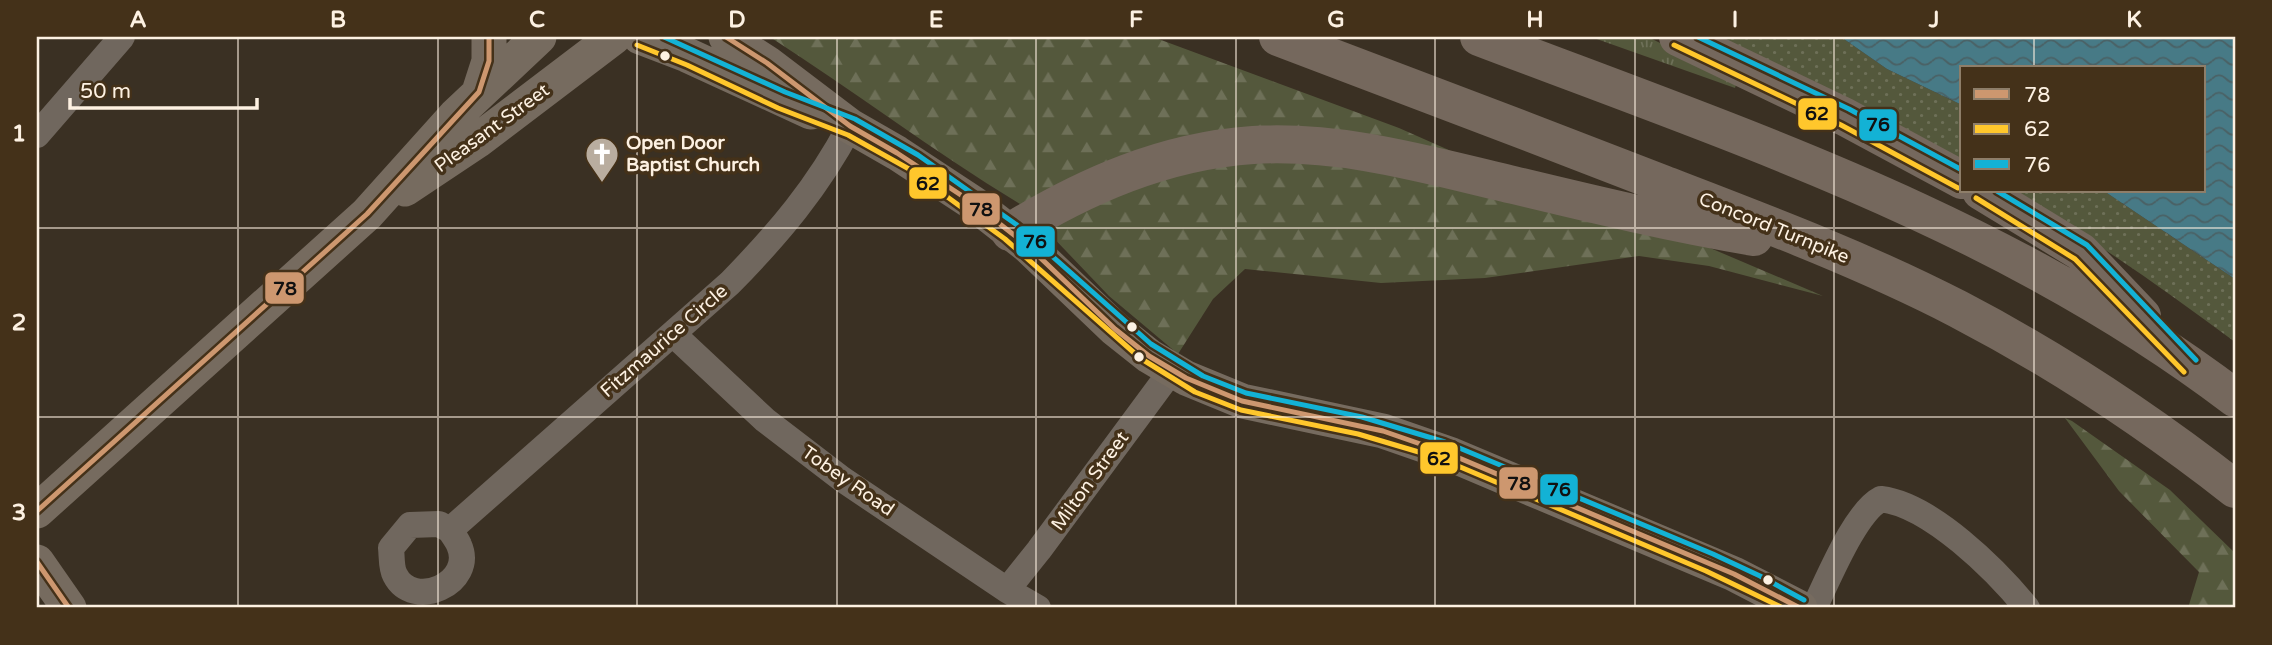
<svg xmlns="http://www.w3.org/2000/svg" width="2272" height="645" font-family="'Varela Round',sans-serif">
	<style>
		.grass { fill: url(#grass-tufts) }
		.forest { fill: url(#forest-firs) }
		.park { fill: url(#park-dots) }
		.water { fill: url(#water-waves) }
		.lines { fill: none; stroke-linecap: round; stroke-linejoin: round }
		.minor { stroke: #70675e; stroke-width: 26 }
		.major { stroke: #766b5f; stroke-width: 35 }
		.highway { stroke: #75685d; stroke-width: 38 }
		.bus-1-casing { stroke: #443119; stroke-width: 10 }
		.bus-2-casing { stroke: #443119; stroke-width: 10 }
		.bus-3-casing { stroke: #443119; stroke-width: 10 }
		.bus-1 { stroke: #cd976f; stroke-width: 5 }
		.bus-2 { stroke: #ffc72c; stroke-width: 5 }
		.bus-3 { stroke: #13b2d5; stroke-width: 5 }
		.grid { fill: none; stroke: #fdf1e2; stroke-width: 2; stroke-opacity: 0.55 }
		.bus-dot { fill: #fdf1e2; stroke: #443119; stroke-width: 2.5 }
		.labels { text-anchor: middle; dominant-baseline: central; stroke-width: 7; stroke-linejoin: round; paint-order: stroke }
		.street-label { font-size: 19px; fill: #fdf1e2; stroke: #443119 }
		.poi-label { font-size: 19px; font-weight: bold; fill: #fdf1e2; stroke: #443119; text-anchor: start }
		.line-badge { stroke: #443119; stroke-width: 2.5 }
		.pale-badge-label { font-size: 19px; text-anchor: middle; font-weight: bold; fill: #111 }
		.neatline { fill: none; stroke: #fdf1e2; stroke-width: 2.5 }
		.grid-label { font-size: 23px; text-anchor: middle; font-weight: bold; fill: #fdf1e2 }
	</style>
	<defs>
		<pattern id="grass-tufts" width="24" height="20" patternUnits="userSpaceOnUse" patternTransform="scale(1.75)"><rect width="24" height="20" fill="#54583c"/><path d="M3 7l-1-3M5 7V3M7 7l1-3M15 17l-1-3M17 17v-4M19 17l1-3" fill="none" stroke="#6e7058"/></pattern>
		<pattern id="forest-firs" width="22" height="20" patternUnits="userSpaceOnUse" patternTransform="scale(1.75)"><rect width="22" height="20" fill="#54583c"/><path d="M5 1l3.5 6h-7zM16 11l3.5 6h-7z" fill="#6e7058"/></pattern>
		<pattern id="park-dots" width="8" height="8" patternUnits="userSpaceOnUse" patternTransform="scale(1.75)"><rect width="8" height="8" fill="#54583c"/><path d="M2 2h.1M6 6h.1" fill="none" stroke="#6e7058" stroke-width="1.8" stroke-linecap="round"/></pattern>
		<pattern id="water-waves" width="16" height="10" patternUnits="userSpaceOnUse" patternTransform="scale(1.75)"><rect width="16" height="10" fill="#477a86"/><path d="M0 5q4-4 8 0t8 0" fill="none" stroke="#4a6165"/></pattern>
	</defs>
	<rect width="100%" height="100%" fill="#3a3023"/>
	<path class="grass" d="M 1591,37 L 1648,37 L 1737,81 L 1735,88 Z"/>
	<path class="forest" d="M 770,37 L 1153,37 L 1399,128 L 1451,151 L 1292,129 L 1020,204 C 934,152 854,91 770,37 Z
		M 1246,157 L 1347,160 L 1696,242 L 1823,296 L 1709,266 L 1639,256 L 1485,278 L 1381,283 L 1245,269 L 1213,299 L 1178,354 L 1109,296 L 1045,229 L 1118,186 Z
		M 2065,418 L 2072,421 L 2170,490 L 2235,553 L 2235,608 L 2188,608 L 2199,572 L 2119,491 Z"/>
	<path class="park" d="M 1716,37 L 1841,37 L 1887,69 L 1962,105 L 1962,164 Z
		M 2009,191 L 2104,191 L 2235,279 L 2235,342 C 2162,288 2088,235 2009,191 Z"/>
	<path class="water" d="M 1841,37 L 2235,37 L 2235,279 L 2104,191 L 2204,191 L 2204,68 L 1962,68 L 1962,105 L 1887,69 Z"/>
	<g class="lines">
		<path class="minor" d="M 37,135 L 122,37
			M 673,334 L 765,420 L 842,479 L 1007,590 L 1038,608
			M 450,530 C 453,535 457,540 459,545 C 476,583 413,611 395,575 C 391,568 392,556 391,548 L 410,525 L 439,524 L 450,530 L 730,283 C 778,234 818,187 850,126
			M 1007,590 L 1039,550 L 1172,370
			M 1814,608 C 1828,580 1855,512 1881,499 C 1931,505 1996,570 2027,608"/>
		<path class="major" d="M 640,37 L 687,55 L 811,112
			M 726,37 L 767,63 L 850,126 L 897,153 L 973,203 L 1028,246 L 1115,329 L 1149,356 L 1186,378 L 1242,401 L 1383,431 L 1452,455 L 1734,574 L 1800,608
			M 479,92 L 489,61 L 489,37
			M 405,189 L 477,141 L 614,37
			M 37,511 L 367,214 L 456,115 L 539,37
			M 37,562 L 69,608"/>
		<path class="highway" d="M 1278,37 C 1407,86 1535,134 1663,184 C 1762,222 1863,260 1958,309 C 2056,360 2148,421 2235,489
			M 1479,37 C 1744,138 2006,224 2235,398
			M 1678,37 L 1845,117 L 1962,180
			M 1981,191 L 2081,252 L 2142,316
			M 1010,232 C 1085,186 1164,151 1253,145 C 1340,140 1421,163 1505,183 C 1588,203 1670,223 1754,237"/>
		<defs>
			<path id="bus-1" d="M 726,37 L 767,63 L 850,126 L 897,153 L 973,203 L 1028,246 L 1115,329 L 1149,356 L 1186,378 L 1242,401 L 1383,431 L 1452,455 L 1734,574 L 1800,608
				M 37,511 L 367,214 L 479,92 L 489,61 L 489,37
				M 37,562 L 69,608"/>
			<path id="bus-2" d="M 637,45 L 687,65 L 778,108 L 848,135 L 909,169 L 1005,239 L 1140,358 L 1195,392 L 1241,410 L 1358,434 L 1439,458 L 1706,571 L 1783,608
				M 1674,45 L 1841,125 L 1958,188
				M 1976,198 L 2075,259 L 2184,372"/>
			<path id="bus-3" d="M 664,37 L 785,92 L 855,119 L 918,155 L 1017,225 L 1151,344 L 1203,376 L 1246,393 L 1362,417 L 1445,442 L 1713,554 L 1760,576 L 1804,600
				M 1698,37 L 1849,109 L 1962,170
				M 1997,191 L 2087,245 L 2196,360"/>
		</defs>
		<use href="#bus-1" class="bus-1-casing"/>
		<use href="#bus-2" class="bus-2-casing"/>
		<use href="#bus-3" class="bus-3-casing"/>
		<use href="#bus-1" class="bus-1"/>
		<use href="#bus-2" class="bus-2"/>
		<use href="#bus-3" class="bus-3"/>
	</g>
	<path class="grid" d="M 238,37 L 238,608M 438,37 L 438,608M 637,37 L 637,608M 837,37 L 837,608M 1036,37 L 1036,608M 1236,37 L 1236,608M 1435,37 L 1435,608M 1635,37 L 1635,608M 1834,37 L 1834,608M 2034,37 L 2034,68M 2034,191 L 2034,608M 37,228 L 2235,228M 37,417 L 2235,417"/>
	<defs>
		<symbol id="church-pin" viewBox="-11 -11 22 30"><path d="M0 17L-7.5 6A9.5 9.5 0 1 1 7.5 6Z" fill="#b9ad9f" stroke="#443119"/><path d="M-1.2-6h2.4v3.5h3.3v2.4h-3.3V6h-2.4V-.1h-3.3v-2.4h3.3Z" fill="#fff"/></symbol>
	</defs>
	<g fill-rule="evenodd">
		<use href="#church-pin" x="583" y="135" width="38" height="52"/>
	</g>
	<g class="bus-dot">
		<circle cx="665" cy="56" r="6"/>
		<circle cx="1132" cy="327" r="6"/>
		<circle cx="1139" cy="357" r="6"/>
		<circle cx="1768" cy="580" r="6"/>
	</g>
	<g class="labels">
		<g class="street-label">
			<text transform="translate(492 128) rotate(-36)">Pleasant Street</text>
			<text transform="translate(1774 228) rotate(22)">Concord Turnpike</text>
			<text transform="translate(664 341) rotate(-41)">Fitzmaurice Circle</text>
			<text transform="translate(848 481) rotate(35)">Tobey Road</text>
			<text transform="translate(1090 481) rotate(-54)">Milton Street</text>
		</g>
		<g class="poi-label">
			<text x="626" y="143">Open Door<tspan x="626" dy="22">Baptist Church</tspan></text>
		</g>
	</g>
	<g class="line-badge">
		<rect x="1797" y="97" width="41" height="34" rx="7" fill="#ffc72c"/>
		<rect x="1858" y="108" width="40" height="34" rx="7" fill="#13b2d5"/>
		<rect x="908" y="166" width="40" height="34" rx="7" fill="#ffc72c"/>
		<rect x="961" y="192" width="40" height="34" rx="7" fill="#cd976f"/>
		<rect x="1015" y="225" width="41" height="33" rx="7" fill="#13b2d5"/>
		<rect x="264" y="271" width="41" height="34" rx="7" fill="#cd976f"/>
		<rect x="1419" y="441" width="40" height="34" rx="7" fill="#ffc72c"/>
		<rect x="1498" y="466" width="41" height="34" rx="7" fill="#cd976f"/>
		<rect x="1539" y="473" width="40" height="33" rx="7" fill="#13b2d5"/>
	</g>
	<g class="pale-badge-label">
		<text x="1817" y="120">62</text>
		<text x="1878" y="131">76</text>
		<text x="928" y="190">62</text>
		<text x="981" y="216">78</text>
		<text x="1035" y="248">76</text>
		<text x="285" y="295">78</text>
		<text x="1439" y="465">62</text>
		<text x="1519" y="490">78</text>
		<text x="1559" y="496">76</text>
	</g>
	<rect width="2272" height="645" fill="none" stroke="#443119" stroke-width="77"/>
	<rect x="1960" y="66" width="245" height="126" fill="#443119" stroke="#8e7e69" stroke-width="2"/>
	<rect x="1974" y="89" width="35" height="10" fill="#cd976f" stroke="#8e7e69" stroke-width="2"/>
	<text x="2024" y="102" font-size="21" fill="#fdf1e2">78</text>
	<rect x="1974" y="124" width="35" height="10" fill="#ffc72c" stroke="#8e7e69" stroke-width="2"/>
	<text x="2024" y="136" font-size="21" fill="#fdf1e2">62</text>
	<rect x="1974" y="159" width="35" height="10" fill="#13b2d5" stroke="#8e7e69" stroke-width="2"/>
	<text x="2024" y="172" font-size="21" fill="#fdf1e2">76</text>
	<path d="M70 98v10h187v-10" fill="none" stroke="#fdf1e2" stroke-width="3.5"/>
	<text x="80" y="98" font-size="21" fill="#fdf1e2" stroke="#443119" stroke-width="5" paint-order="stroke">50 m</text>
	<rect x="38" y="38" width="2196" height="568" class="neatline"/>
	<g class="grid-label">
		<text x="138" y="27">A</text>
		<text x="338" y="27">B</text>
		<text x="537" y="27">C</text>
		<text x="737" y="27">D</text>
		<text x="936" y="27">E</text>
		<text x="1136" y="27">F</text>
		<text x="1336" y="27">G</text>
		<text x="1535" y="27">H</text>
		<text x="1735" y="27">I</text>
		<text x="1934" y="27">J</text>
		<text x="2134" y="27">K</text>
		<text x="19" y="141">1</text>
		<text x="19" y="330">2</text>
		<text x="19" y="520">3</text>
	</g>
</svg>
